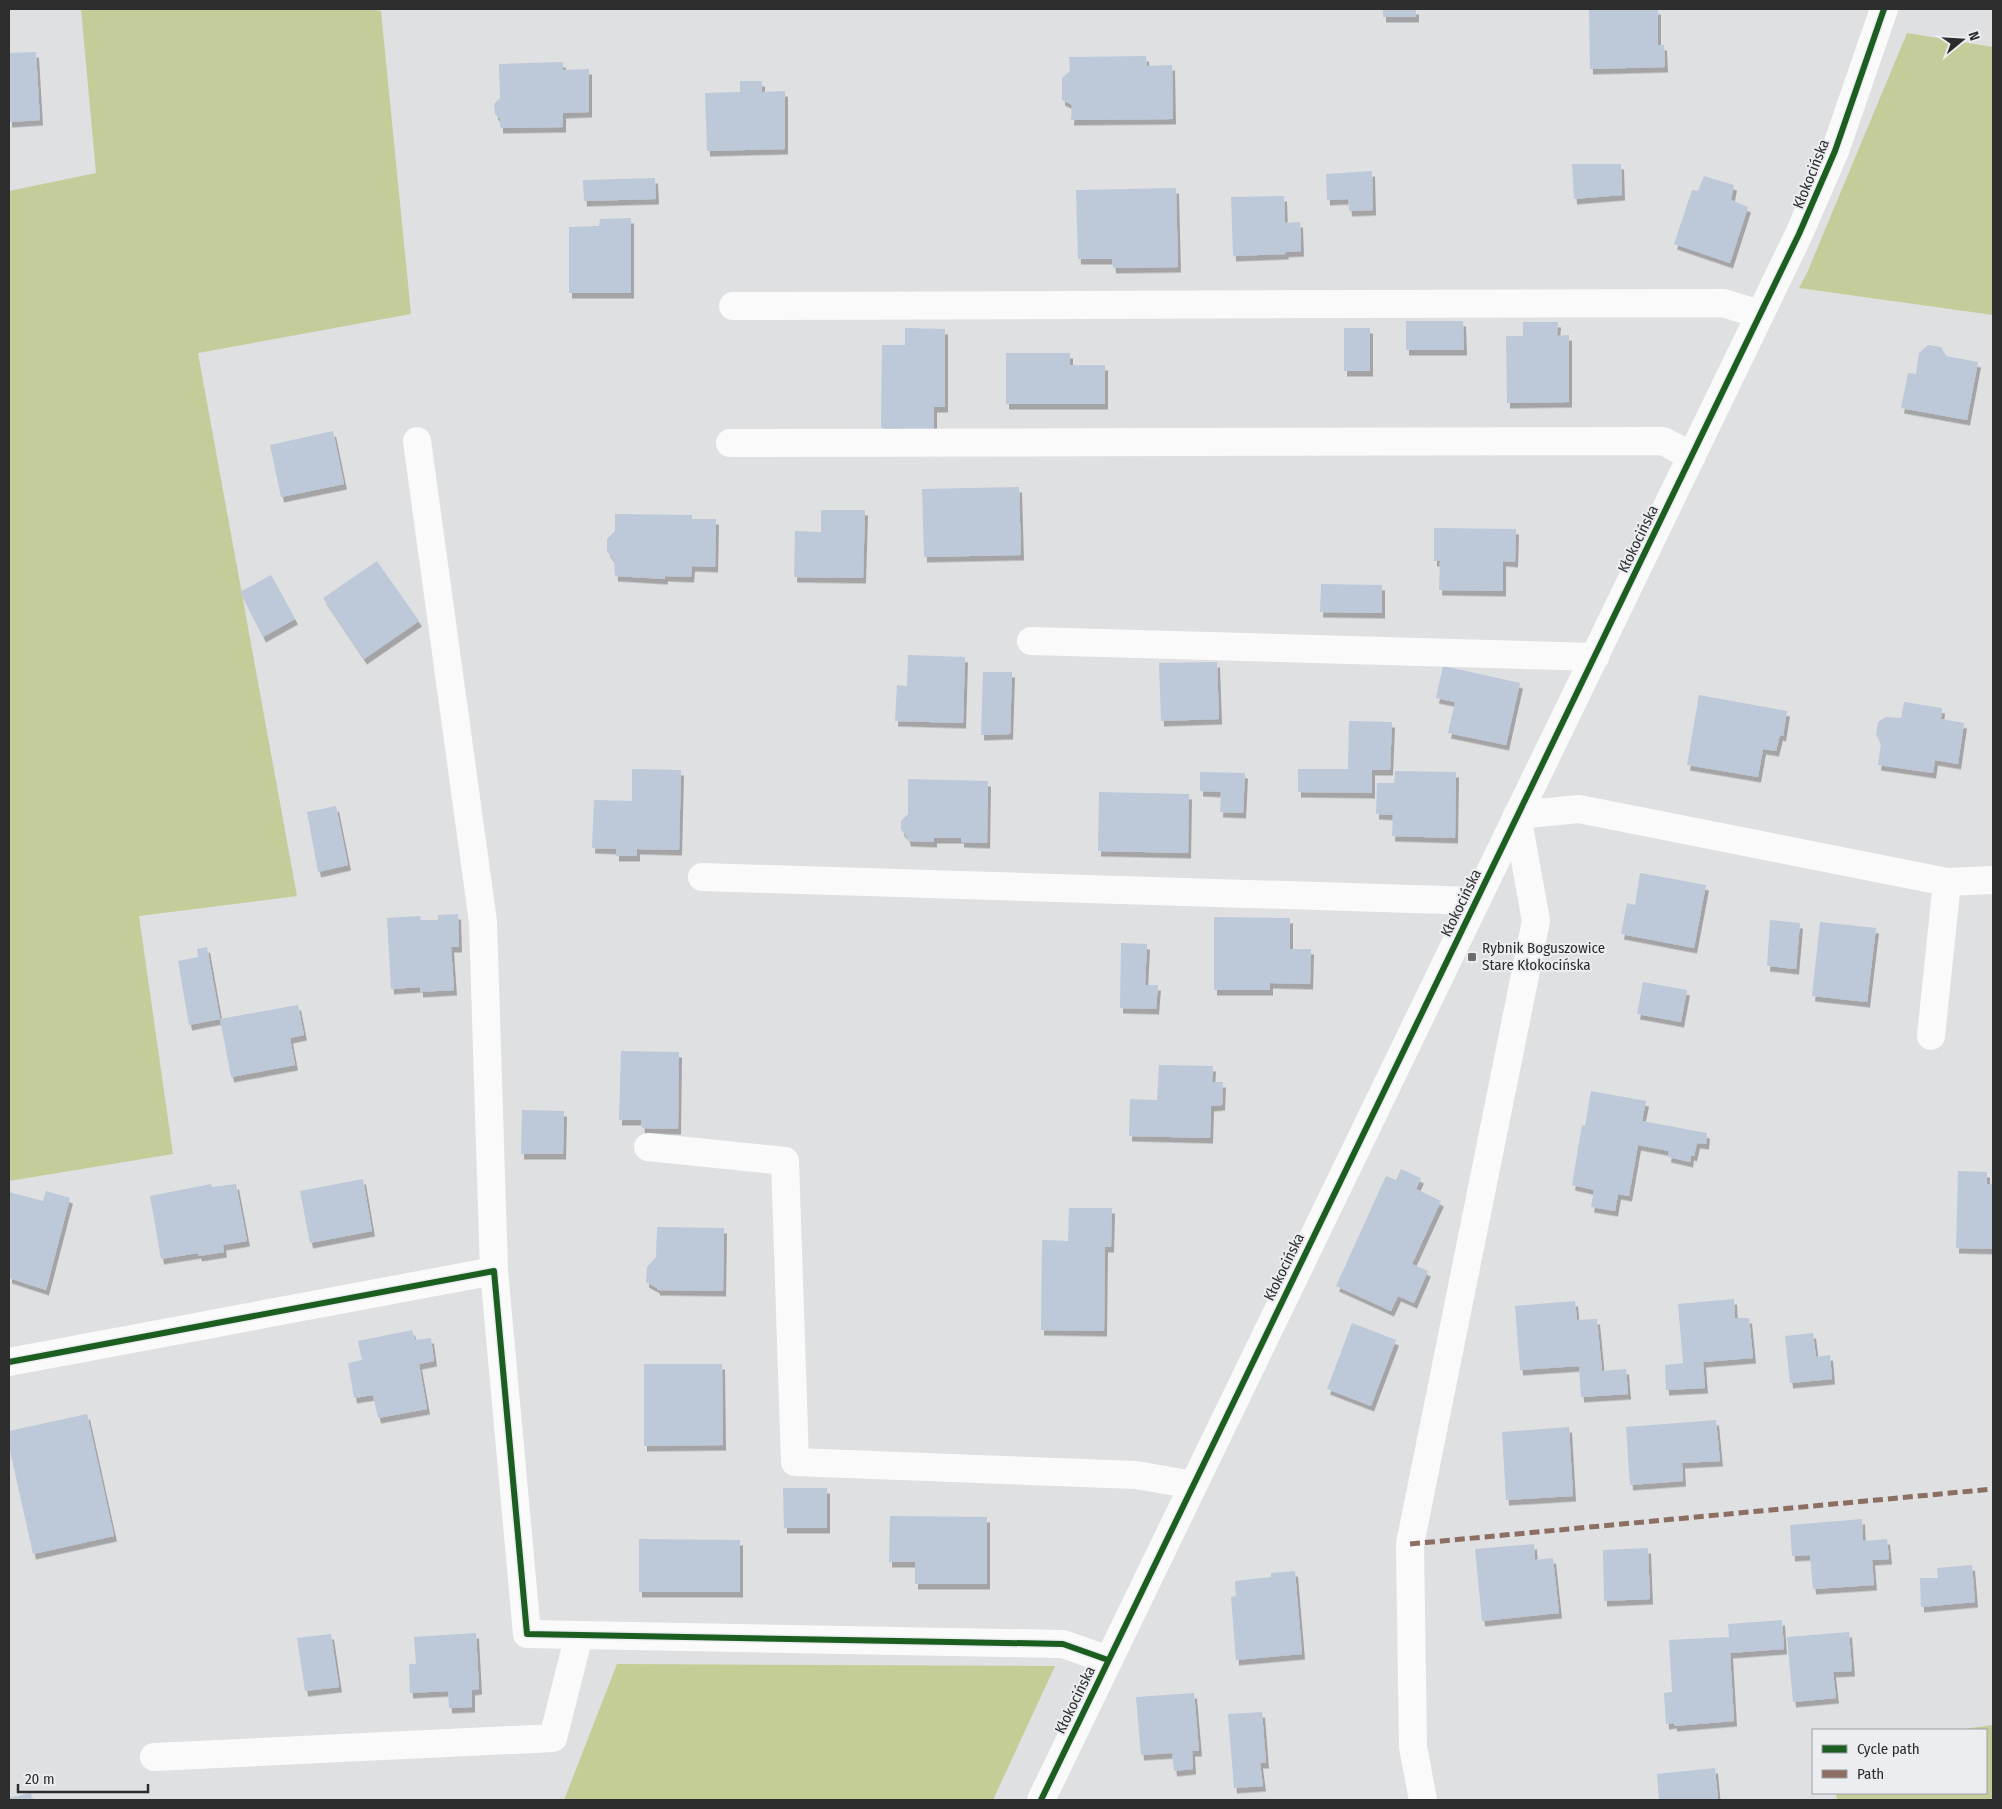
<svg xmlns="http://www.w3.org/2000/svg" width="2002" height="1809" font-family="'Fira Sans Condensed',sans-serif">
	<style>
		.green { fill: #c4cd9a }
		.forest { fill: #c4cd95 }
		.building { fill: #bdc8d8; filter: url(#shadow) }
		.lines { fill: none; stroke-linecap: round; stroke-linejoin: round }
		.minor { stroke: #fafafb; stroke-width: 28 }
		.quiet { stroke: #8d6e63; stroke-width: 5; stroke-dasharray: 10 5; stroke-linecap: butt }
		.cycleway-casing { stroke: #ebedf1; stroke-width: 9 }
		.cycleway { stroke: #1b5e20; stroke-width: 6 }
		.poi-dot { fill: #6b6c6d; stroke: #ebedf1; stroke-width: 2 }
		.labels { text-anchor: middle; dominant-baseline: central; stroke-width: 4; stroke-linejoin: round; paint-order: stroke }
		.street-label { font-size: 15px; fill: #2d2d2e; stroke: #ebedf1 }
		.poi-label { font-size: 15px; fill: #2d2d2e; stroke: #ebedf1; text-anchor: start }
	</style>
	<defs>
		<filter id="shadow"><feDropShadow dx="3" dy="5.5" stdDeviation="0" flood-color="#0004"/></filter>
	</defs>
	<rect width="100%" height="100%" fill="#dfe0e2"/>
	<path class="green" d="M 81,9 L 371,9 L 381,11 L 411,314 L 198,353 L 297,896 L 139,916 L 173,1154 L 9,1181 L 9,191 L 96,173 Z
		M 1907,33 L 1993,47 L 1993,315 L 1799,288 L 1807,273 Z
		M 1993,1725 L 1993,1800 L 1837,1800 L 1836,1793 L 1986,1793 L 1986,1730 L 1955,1730 Z"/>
	<path class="forest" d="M 617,1664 L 1055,1666 L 993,1800 L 564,1800 Z"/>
	<path class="building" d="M 1383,9 L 1416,9 L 1416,17 L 1383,17 Z
		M 1589,9 L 1658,9 L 1658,45 L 1664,45 L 1665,67 L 1590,69 Z
		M 36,52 L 40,120 L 9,122 L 9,53 Z
		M 1146,56 L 1147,66 L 1172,65 L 1173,119 L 1071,120 L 1072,105 L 1062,100 L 1062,78 L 1070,71 L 1069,57 Z
		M 563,62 L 563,70 L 589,69 L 589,112 L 563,113 L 563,127 L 500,128 L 500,119 L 495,114 L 494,104 L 500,98 L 499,64 Z
		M 740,81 L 762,81 L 762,92 L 785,91 L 785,149 L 707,151 L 705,93 L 740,92 Z
		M 1572,164 L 1621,164 L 1622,195 L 1574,199 Z
		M 1372,171 L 1373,210 L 1349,211 L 1348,199 L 1327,200 L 1326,174 Z
		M 1704,176 L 1734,185 L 1731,200 L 1748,207 L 1730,263 L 1674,244 L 1692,190 L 1698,191 Z
		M 655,178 L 656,199 L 584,201 L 583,180 Z
		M 1176,188 L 1178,267 L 1113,268 L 1112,259 L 1078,259 L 1076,190 Z
		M 1284,196 L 1285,223 L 1300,222 L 1301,251 L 1285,252 L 1286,254 L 1233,256 L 1231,197 Z
		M 631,218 L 631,293 L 569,293 L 569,227 L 599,226 L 600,219 Z
		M 1406,321 L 1463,321 L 1464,350 L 1406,350 Z
		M 1523,322 L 1558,322 L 1557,336 L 1569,335 L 1569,402 L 1507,403 L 1506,336 L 1523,336 Z
		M 905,328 L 945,329 L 945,407 L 934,407 L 934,430 L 881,428 L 882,345 L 905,345 Z
		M 1344,328 L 1370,328 L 1370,371 L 1344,371 Z
		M 1928,345 L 1941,347 L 1946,356 L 1978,362 L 1967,420 L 1901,408 L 1908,373 L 1916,374 L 1919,353 Z
		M 1006,353 L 1070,353 L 1070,365 L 1105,365 L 1105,404 L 1006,404 Z
		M 333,431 L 344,484 L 281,497 L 270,445 Z
		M 1019,487 L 1021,555 L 924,557 L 922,489 Z
		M 821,510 L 865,510 L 863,578 L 794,577 L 795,531 L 821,532 Z
		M 615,514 L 692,515 L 692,519 L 716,519 L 715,567 L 692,566 L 691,577 L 665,576 L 665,579 L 615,576 L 614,560 L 607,551 L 607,539 L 615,531 Z
		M 1434,528 L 1516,529 L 1515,562 L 1503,561 L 1503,591 L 1439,590 L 1440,561 L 1434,561 Z
		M 377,561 L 419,621 L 364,659 L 323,598 Z
		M 271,575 L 295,619 L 263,637 L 240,592 Z
		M 1321,584 L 1382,585 L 1382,613 L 1320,612 Z
		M 908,655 L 965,657 L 963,723 L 895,721 L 897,685 L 907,686 Z
		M 1217,662 L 1219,719 L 1161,721 L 1159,663 Z
		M 1443,666 L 1520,683 L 1506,745 L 1448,733 L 1455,702 L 1436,698 Z
		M 983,672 L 1012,672 L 1010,734 L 981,735 Z
		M 1699,695 L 1787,711 L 1783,736 L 1780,735 L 1776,751 L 1763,749 L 1758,777 L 1687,765 Z
		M 1904,702 L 1942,708 L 1941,719 L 1964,723 L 1958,764 L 1935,760 L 1933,773 L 1878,765 L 1881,743 L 1876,735 L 1878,722 L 1886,717 L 1901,718 Z
		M 1349,721 L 1392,722 L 1390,770 L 1372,770 L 1372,793 L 1298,792 L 1298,769 L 1348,769 Z
		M 632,769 L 681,770 L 679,850 L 637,849 L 637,856 L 616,856 L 616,849 L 592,848 L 594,800 L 632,801 Z
		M 1395,771 L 1456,772 L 1455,838 L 1392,836 L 1393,815 L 1376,814 L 1377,783 L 1394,783 Z
		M 1200,772 L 1245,773 L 1243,813 L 1220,812 L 1221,792 L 1200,791 Z
		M 908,779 L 988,781 L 987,843 L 961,842 L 961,838 L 934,838 L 934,842 L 908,841 L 907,837 L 901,830 L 901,821 L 908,814 Z
		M 1099,792 L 1189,794 L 1188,853 L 1098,851 Z
		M 336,806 L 348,865 L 318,872 L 307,812 Z
		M 1640,873 L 1706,885 L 1694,948 L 1621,934 L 1627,903 L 1635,905 Z
		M 458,914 L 459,947 L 451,947 L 454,990 L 420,992 L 420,987 L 391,989 L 387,918 L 420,916 L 421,920 L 438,920 L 438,915 Z
		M 1214,917 L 1290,918 L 1290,949 L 1311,949 L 1310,984 L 1270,983 L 1270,990 L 1214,990 Z
		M 1770,920 L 1800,923 L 1796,969 L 1767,966 Z
		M 1820,922 L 1876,928 L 1867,1002 L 1812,996 Z
		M 1121,943 L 1147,944 L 1145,985 L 1158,985 L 1156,1009 L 1120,1008 Z
		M 207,947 L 220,1019 L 189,1025 L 178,961 L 198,957 L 197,949 Z
		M 1643,982 L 1687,990 L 1681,1022 L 1637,1014 Z
		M 298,1005 L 304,1035 L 290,1038 L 295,1065 L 231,1077 L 220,1019 Z
		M 621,1051 L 679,1052 L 678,1129 L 642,1128 L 641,1120 L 619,1120 Z
		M 1159,1065 L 1213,1066 L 1212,1082 L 1223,1082 L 1222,1105 L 1211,1106 L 1210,1138 L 1129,1136 L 1130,1099 L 1157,1100 Z
		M 1591,1091 L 1646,1101 L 1642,1121 L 1707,1133 L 1706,1144 L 1697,1143 L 1694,1156 L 1691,1155 L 1690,1162 L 1668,1157 L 1669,1151 L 1638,1145 L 1629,1196 L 1618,1194 L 1615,1211 L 1591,1207 L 1594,1190 L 1572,1185 L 1582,1125 L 1585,1126 Z
		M 522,1110 L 564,1111 L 563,1154 L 521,1154 Z
		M 1401,1169 L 1421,1178 L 1416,1189 L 1441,1201 L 1412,1264 L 1428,1271 L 1414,1303 L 1398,1296 L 1391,1311 L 1336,1286 L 1386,1176 L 1396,1180 Z
		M 1958,1171 L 1987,1172 L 1987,1184 L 1993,1184 L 1993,1249 L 1956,1248 Z
		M 363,1179 L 372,1231 L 310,1243 L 300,1191 Z
		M 211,1184 L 212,1187 L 236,1184 L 247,1241 L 223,1245 L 224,1252 L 199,1256 L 198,1253 L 161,1259 L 150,1196 Z
		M 46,1191 L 70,1198 L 46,1290 L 9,1278 L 9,1192 L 43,1201 Z
		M 1069,1208 L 1112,1208 L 1111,1247 L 1105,1247 L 1104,1331 L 1041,1330 L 1042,1240 L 1068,1241 Z
		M 657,1227 L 724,1228 L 723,1291 L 657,1290 L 657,1288 L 646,1282 L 647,1267 L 656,1257 Z
		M 1734,1299 L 1735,1318 L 1749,1318 L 1753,1358 L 1703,1362 L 1705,1388 L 1666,1390 L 1665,1365 L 1683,1363 L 1678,1304 Z
		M 1575,1301 L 1577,1320 L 1597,1319 L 1602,1371 L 1626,1369 L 1628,1394 L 1581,1397 L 1579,1366 L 1520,1370 L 1515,1306 Z
		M 1352,1323 L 1396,1340 L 1371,1406 L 1327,1389 Z
		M 412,1330 L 415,1340 L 431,1338 L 434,1361 L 419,1364 L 427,1409 L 378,1418 L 373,1395 L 354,1398 L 348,1363 L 362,1360 L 358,1341 Z
		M 1813,1333 L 1816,1357 L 1830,1355 L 1832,1379 L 1790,1383 L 1785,1336 Z
		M 644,1364 L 722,1364 L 723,1445 L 644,1446 Z
		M 87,1414 L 114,1536 L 33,1554 L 9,1446 L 9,1431 Z
		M 1716,1420 L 1720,1461 L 1682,1463 L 1683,1481 L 1630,1485 L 1626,1427 Z
		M 1569,1427 L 1573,1496 L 1506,1500 L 1502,1432 Z
		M 783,1488 L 827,1488 L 827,1528 L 784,1528 Z
		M 890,1516 L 987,1517 L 987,1584 L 915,1584 L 915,1562 L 889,1562 Z
		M 1862,1519 L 1863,1541 L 1887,1539 L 1889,1559 L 1872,1560 L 1874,1585 L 1813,1589 L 1810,1555 L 1792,1556 L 1790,1525 Z
		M 639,1539 L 740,1540 L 740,1592 L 639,1592 Z
		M 1534,1544 L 1535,1560 L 1553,1558 L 1559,1613 L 1482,1621 L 1475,1549 Z
		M 1648,1548 L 1650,1599 L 1604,1601 L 1603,1550 Z
		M 1972,1565 L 1975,1602 L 1921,1607 L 1920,1578 L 1938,1578 L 1937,1568 Z
		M 1295,1571 L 1302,1654 L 1236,1660 L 1231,1597 L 1236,1596 L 1235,1581 L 1271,1577 L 1271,1573 Z
		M 1782,1620 L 1784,1649 L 1730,1653 L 1734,1721 L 1674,1726 L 1674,1723 L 1666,1724 L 1664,1693 L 1672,1692 L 1669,1640 L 1729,1637 L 1728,1624 Z
		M 1849,1632 L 1852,1671 L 1833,1672 L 1836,1698 L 1793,1702 L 1787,1637 Z
		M 476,1633 L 479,1689 L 472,1690 L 472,1707 L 449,1708 L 448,1691 L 410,1693 L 409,1664 L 416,1664 L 414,1637 Z
		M 331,1634 L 339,1687 L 305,1691 L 297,1638 Z
		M 1194,1693 L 1199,1751 L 1192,1751 L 1193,1769 L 1174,1771 L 1172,1753 L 1141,1755 L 1136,1697 Z
		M 1262,1712 L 1266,1763 L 1260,1763 L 1263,1786 L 1234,1788 L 1228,1714 Z
		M 1715,1768 L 1718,1800 L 1659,1800 L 1657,1774 Z
		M 31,1793 L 32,1800 L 9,1800 L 9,1798 Z"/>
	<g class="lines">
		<path class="minor" d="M 733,306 L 1723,303 L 1759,314
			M 417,441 L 483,922 L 494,1271
			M 730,443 L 1663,441 L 1692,456
			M 1031,641 L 1595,657
			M 702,877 L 1476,901
			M 1947,882 L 1993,880
			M 648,1147 L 785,1161 L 795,1462 L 1136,1475 L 1193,1485
			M 9,1362 L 494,1271 L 527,1634 L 1063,1644 L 1108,1660
			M 154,1757 L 553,1738 L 579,1635
			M 1041,1800 L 1799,234 L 1835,151 L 1884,9
			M 1423,1800 L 1413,1747 L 1410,1544 L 1536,921 L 1517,815 L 1579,809 L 1947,882 L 1931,1036"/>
		<path class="quiet" d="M 1410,1544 L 1993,1489"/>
		<defs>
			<path id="cycleway" d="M 9,1362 L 494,1271 L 527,1634 L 1063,1644 L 1108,1660
				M 1041,1800 L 1799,234 L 1835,151 L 1884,9"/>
		</defs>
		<use href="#cycleway" class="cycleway-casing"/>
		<use href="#cycleway" class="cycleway"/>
	</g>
	<rect class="poi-dot" x="1467" y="952" width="10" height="10" rx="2.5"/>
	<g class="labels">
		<g class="street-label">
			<text transform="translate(1811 174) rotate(-68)">Kłokocińska</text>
			<text transform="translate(1638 539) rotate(-64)">Kłokocińska</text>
			<text transform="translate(1461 903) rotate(-64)">Kłokocińska</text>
			<text transform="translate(1284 1267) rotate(-64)">Kłokocińska</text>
			<text transform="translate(1075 1700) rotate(-64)">Kłokocińska</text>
		</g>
		<g class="poi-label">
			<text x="1482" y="948">Rybnik Boguszowice<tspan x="1482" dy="17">Stare Kłokocińska</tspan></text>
		</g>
	</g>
	<rect width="2002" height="1809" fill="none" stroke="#2d2d2e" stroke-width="20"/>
	<rect x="1812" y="1729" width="175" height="65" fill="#ebedf1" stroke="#9fa0a3"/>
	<rect x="1822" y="1745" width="25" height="8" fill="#1b5e20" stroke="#9fa0a3"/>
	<text x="1857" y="1754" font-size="15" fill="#2d2d2e">Cycle path</text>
	<rect x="1822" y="1770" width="25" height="8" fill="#8d6e63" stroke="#9fa0a3"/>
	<text x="1857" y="1779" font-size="15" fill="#2d2d2e">Path</text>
	<g transform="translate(1962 40) rotate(72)" stroke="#ebedf1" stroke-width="4" paint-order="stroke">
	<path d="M0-4L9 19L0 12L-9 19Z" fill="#2d2d2e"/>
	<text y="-8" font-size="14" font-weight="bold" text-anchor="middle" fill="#2d2d2e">N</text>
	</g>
	<path d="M18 1784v8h130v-8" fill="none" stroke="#2d2d2e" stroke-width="2.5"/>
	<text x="25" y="1784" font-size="15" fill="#2d2d2e" stroke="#ebedf1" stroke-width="4" paint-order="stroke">20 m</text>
</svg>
